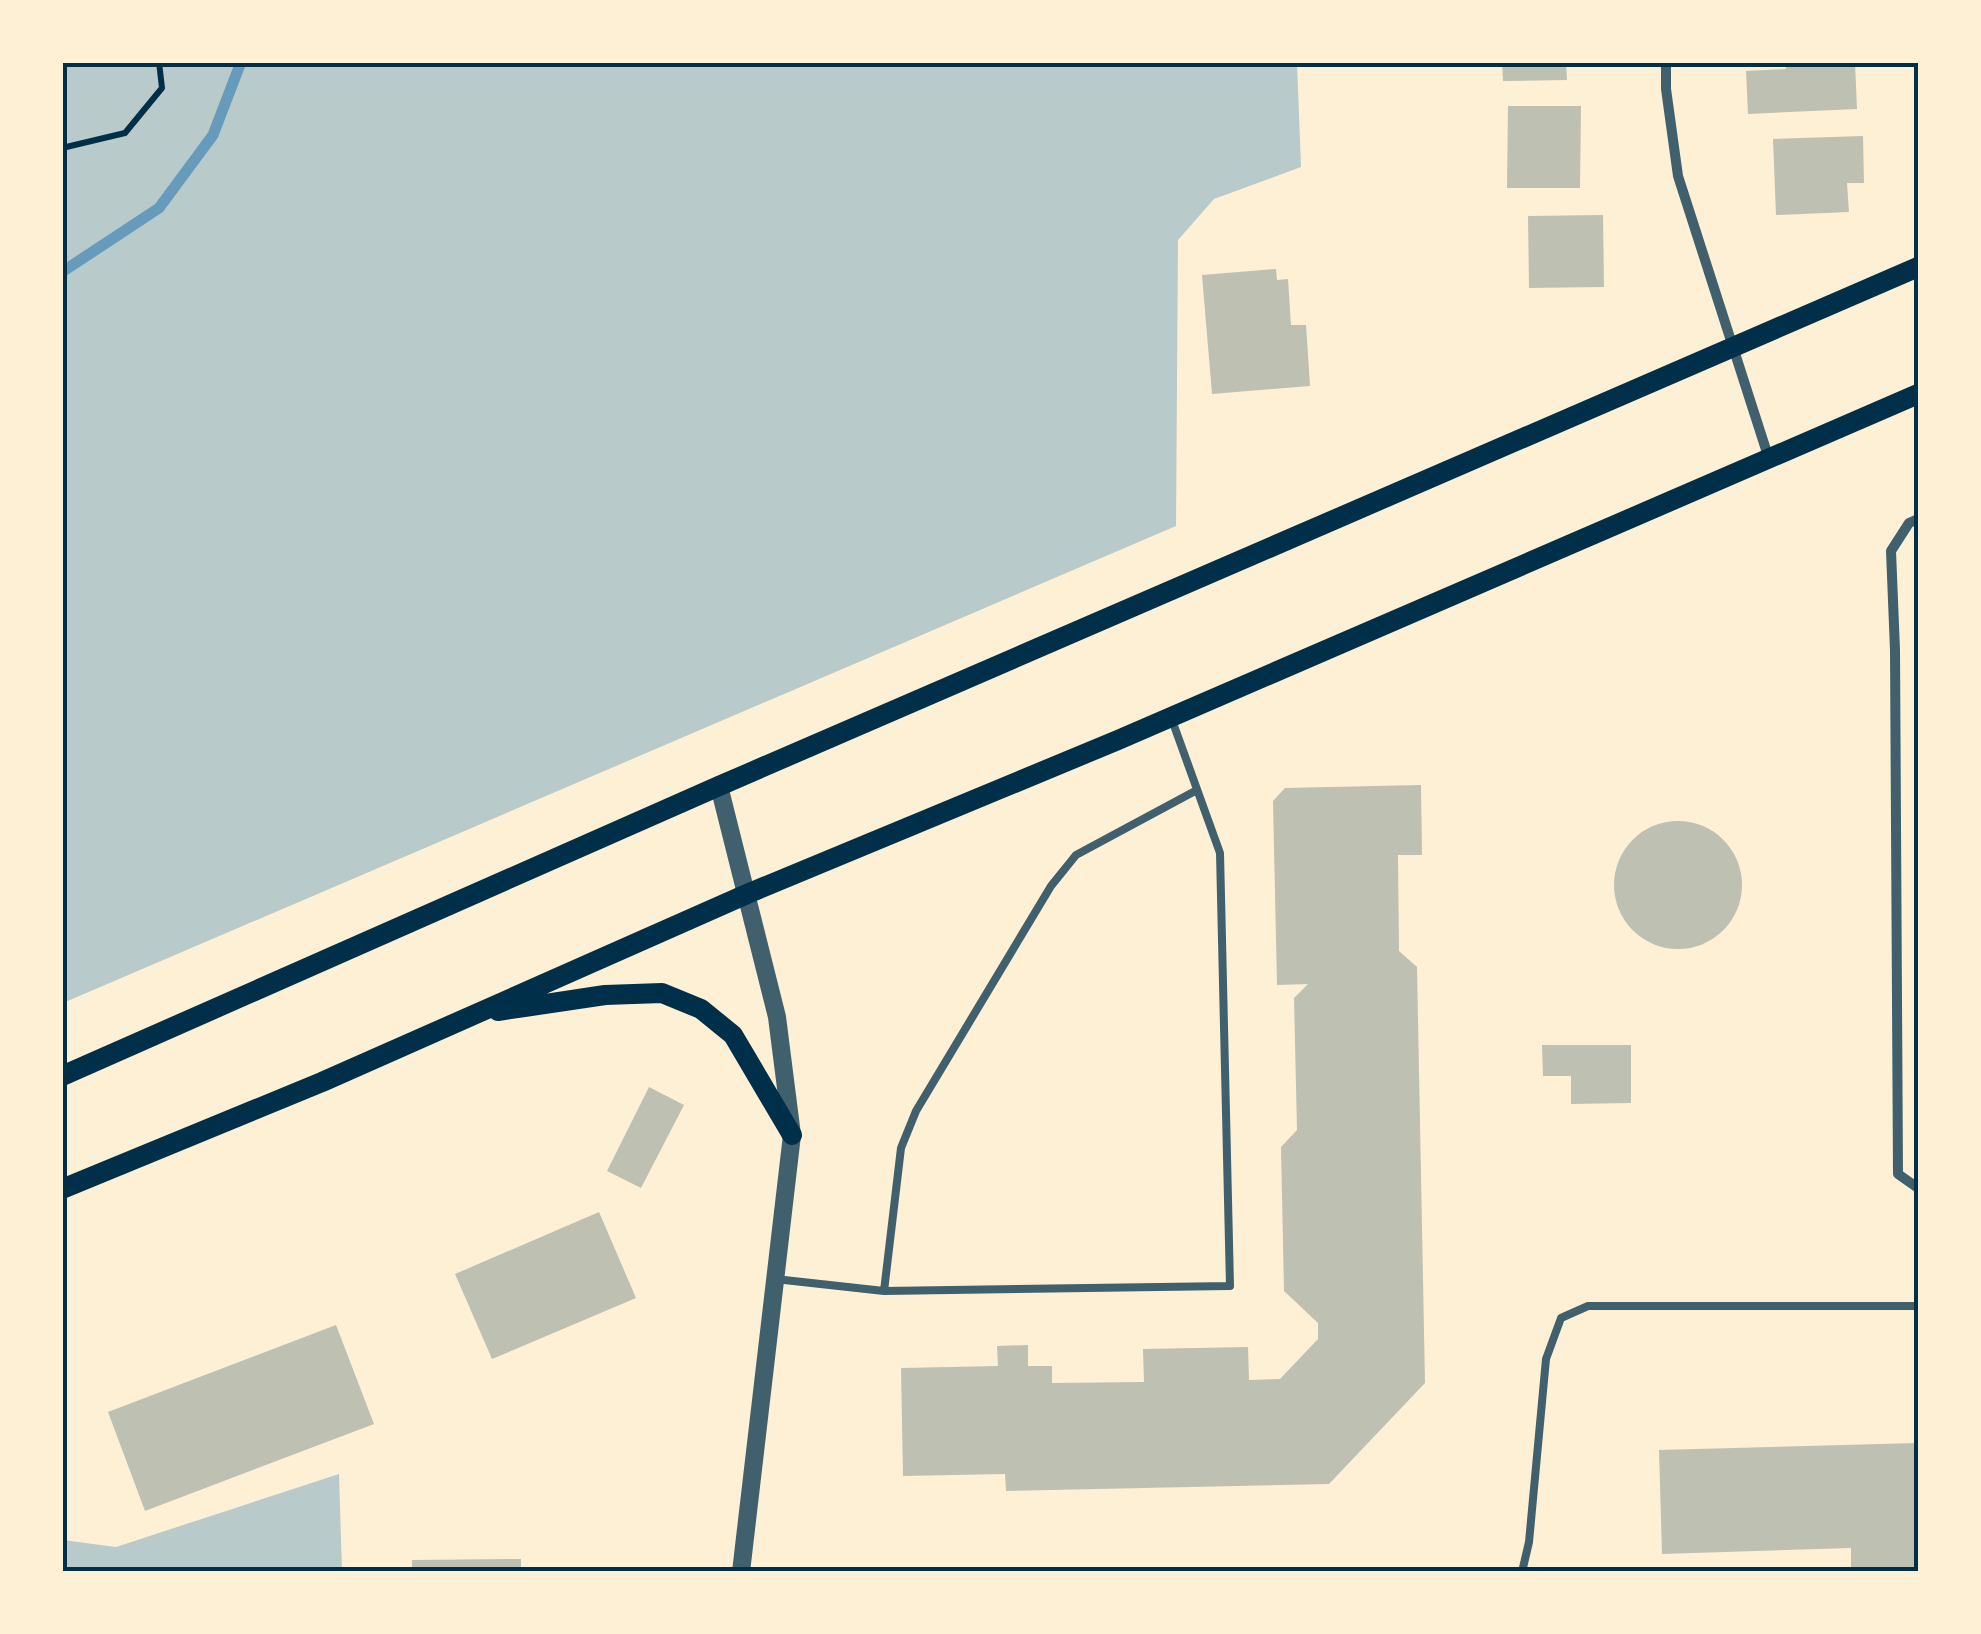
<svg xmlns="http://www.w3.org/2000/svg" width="1981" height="1634" font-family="'Crimson Pro',serif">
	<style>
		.green { fill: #b9caca }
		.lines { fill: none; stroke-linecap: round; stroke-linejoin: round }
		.stream { stroke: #669bbc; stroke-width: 11 }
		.building { fill: #bec0b2 }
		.path { stroke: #003049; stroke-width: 6 }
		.service { stroke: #3f606c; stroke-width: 8 }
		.minor { stroke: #3f606c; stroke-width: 10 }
		.tertiary { stroke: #3f606c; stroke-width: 18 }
		.secondary { stroke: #003049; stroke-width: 20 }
		.neatline { fill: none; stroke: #003049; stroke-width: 4 }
	</style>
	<rect width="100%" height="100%" fill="#fdf0d5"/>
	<path class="green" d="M 63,63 L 1297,63 L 1301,167 L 1214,199 L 1178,240 L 1176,526 L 63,1003 Z
		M 339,1474 L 342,1571 L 63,1571 L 63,1540 L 116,1547 Z"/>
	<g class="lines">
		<path class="stream" d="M 62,272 L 159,208 L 213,135 L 241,62"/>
	</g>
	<path class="building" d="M 1502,62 L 1566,62 L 1567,80 L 1503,81 Z
		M 1785,62 L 1855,62 L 1857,109 L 1748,114 L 1746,71 L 1786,69 Z
		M 1508,106 L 1581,106 L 1580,188 L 1507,188 Z
		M 1863,136 L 1864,183 L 1847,183 L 1849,212 L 1776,215 L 1773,139 Z
		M 1603,215 L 1604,287 L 1529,288 L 1528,216 Z
		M 1276,269 L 1277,280 L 1288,279 L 1291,325 L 1306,325 L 1310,386 L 1212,394 L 1202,275 Z
		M 1421,785 L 1422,855 L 1398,855 L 1399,951 L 1417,967 L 1425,1383 L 1329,1484 L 1006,1491 L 1005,1474 L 903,1476 L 901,1368 L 998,1366 L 997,1346 L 1028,1345 L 1028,1366 L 1052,1366 L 1052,1383 L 1144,1382 L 1143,1349 L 1248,1347 L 1249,1380 L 1280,1379 L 1318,1339 L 1318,1323 L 1284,1291 L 1281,1147 L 1297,1130 L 1294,998 L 1308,984 L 1277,985 L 1273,801 L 1285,788 Z
		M1614 885a64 64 0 1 1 128 0a64 64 0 1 1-128 0Z
		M 1542,1045 L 1631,1045 L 1631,1103 L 1571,1104 L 1571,1076 L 1543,1076 Z
		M 649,1087 L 684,1105 L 641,1188 L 607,1171 Z
		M 599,1212 L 636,1298 L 492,1359 L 455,1274 Z
		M 336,1325 L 374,1424 L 145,1511 L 108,1412 Z
		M 1918,1443 L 1918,1572 L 1851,1572 L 1851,1548 L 1662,1554 L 1659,1450 Z
		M 521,1559 L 521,1572 L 412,1572 L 412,1560 Z"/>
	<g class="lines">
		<path class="path" d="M 62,148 L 125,133 L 162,88 L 159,62
			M 62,239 L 64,245"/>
		<path class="service" d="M 775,1279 L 884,1291 L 1230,1286 L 1220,853 L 1172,720
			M 884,1291 L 901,1148 L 916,1111 L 1051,886 L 1076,855 L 1197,790
			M 1522,1572 L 1529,1542 L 1546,1359 L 1561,1318 L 1588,1306 L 1918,1306"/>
		<path class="minor" d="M 1666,62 L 1666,89 L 1678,176 L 1769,459
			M 1918,519 L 1909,523 L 1891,551 L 1895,650 L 1898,1174 L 1918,1188"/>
		<path class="tertiary" d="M 719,786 L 777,1017 L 792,1135 L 741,1572"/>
		<path class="secondary" d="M 498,1011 L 605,995 L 662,993 L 701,1009 L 733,1035 L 792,1135
			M 62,1076 L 719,786 L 1918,267
			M 62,1189 L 322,1082 L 747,894 L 1118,740 L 1918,394"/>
	</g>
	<rect width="1981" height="1634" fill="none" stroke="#fdf0d5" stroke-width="130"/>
	<rect x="65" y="65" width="1851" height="1504" class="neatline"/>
</svg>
